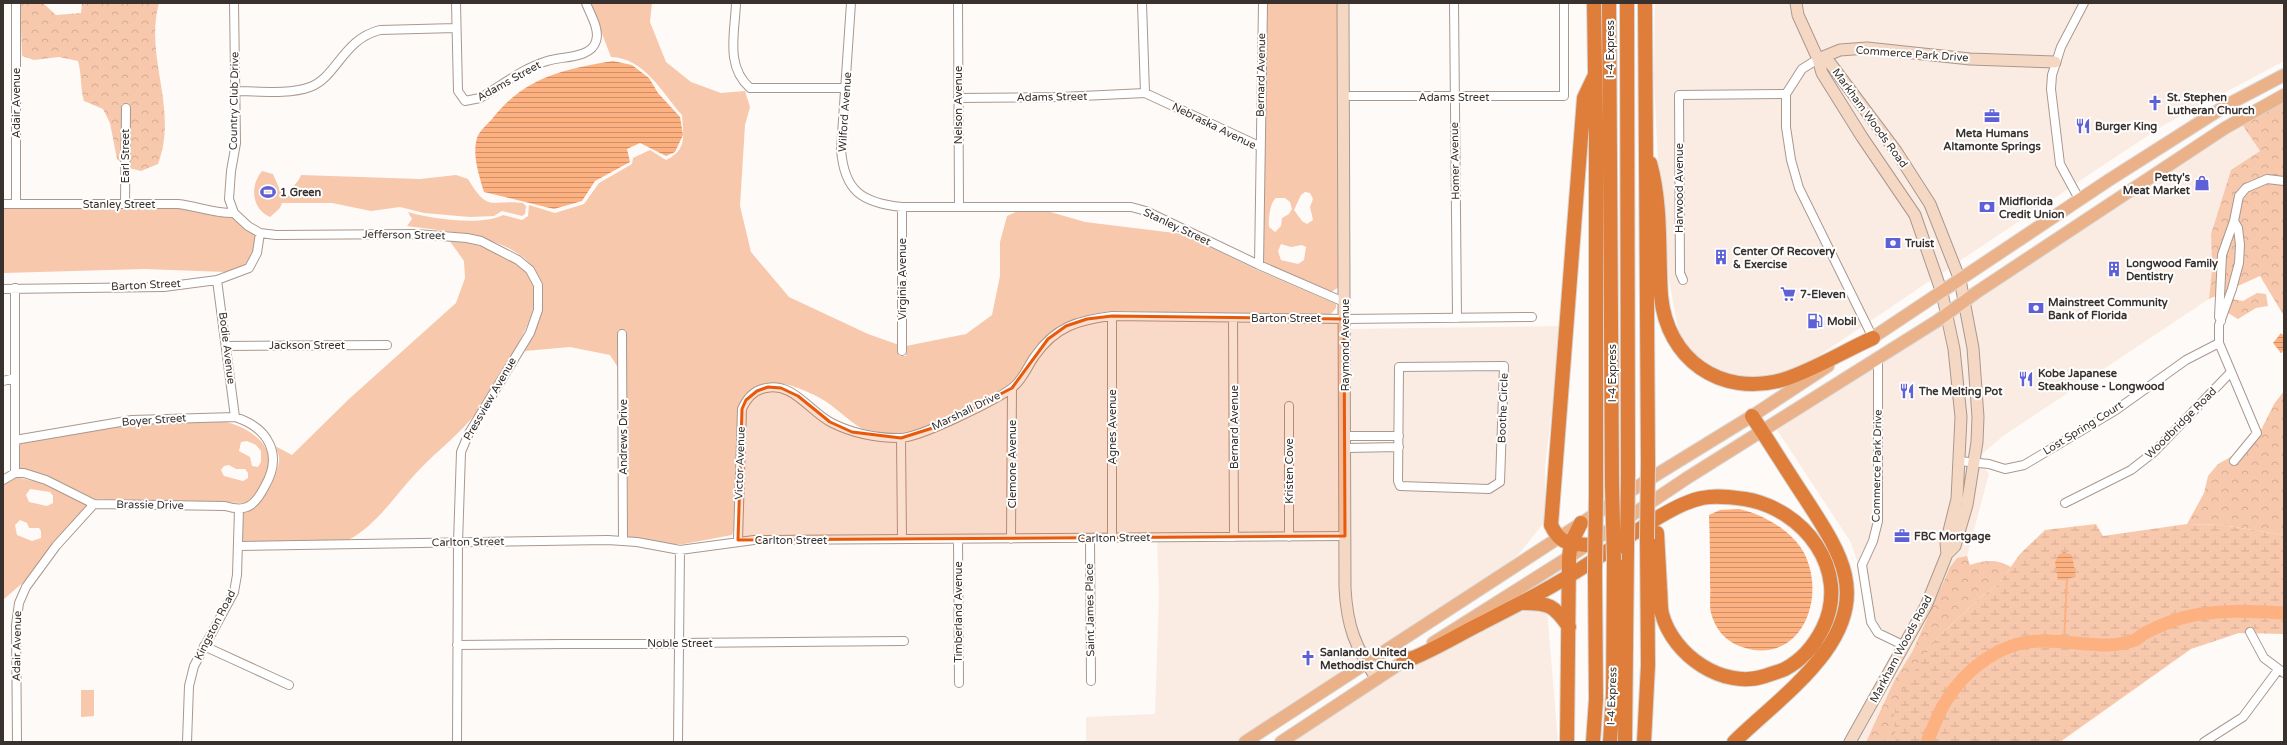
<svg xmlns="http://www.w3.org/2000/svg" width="2287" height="745" font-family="'Varela Round',sans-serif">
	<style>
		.built { fill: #fbece3 }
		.grass { fill: #f7c8ac; fill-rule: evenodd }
		.forest { fill: url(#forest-crowns) }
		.wetland { fill: url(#wetland-marsh) }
		.water { fill: url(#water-rules) }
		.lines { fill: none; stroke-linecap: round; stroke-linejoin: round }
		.stream { stroke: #fdb080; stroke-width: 2 }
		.river { stroke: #fdb080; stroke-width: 13 }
		.street-casing { stroke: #a9988e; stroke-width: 10 }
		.secondary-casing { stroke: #a9988e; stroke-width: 13 }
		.primary-casing { stroke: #d7d6d5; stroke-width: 14 }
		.highway-casing { stroke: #d7d6d5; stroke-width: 16 }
		.street { stroke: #fff; stroke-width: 8 }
		.secondary { stroke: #f5d8c4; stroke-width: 11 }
		.primary { stroke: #ebb289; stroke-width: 12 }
		.highway { stroke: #de7e3a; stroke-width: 14 }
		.highway-bridge-casing { stroke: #d7d6d5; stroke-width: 16; stroke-linecap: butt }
		.highway-bridge { stroke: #de7e3a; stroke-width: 14 }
		.marked { fill: #e8590c; fill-opacity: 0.2; stroke: #e8590c; stroke-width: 3; stroke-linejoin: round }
		.labels { text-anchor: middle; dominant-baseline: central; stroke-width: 4; stroke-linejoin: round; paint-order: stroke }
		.street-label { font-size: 11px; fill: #38312d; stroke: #fff }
		.poi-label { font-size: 11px; font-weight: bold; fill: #38312d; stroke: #fff; text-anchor: start }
	</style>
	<defs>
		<pattern id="forest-crowns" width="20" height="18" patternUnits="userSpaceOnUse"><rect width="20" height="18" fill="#f7c8ac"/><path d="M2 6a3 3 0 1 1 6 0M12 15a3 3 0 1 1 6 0" fill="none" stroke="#d4ac94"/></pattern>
		<pattern id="wetland-marsh" width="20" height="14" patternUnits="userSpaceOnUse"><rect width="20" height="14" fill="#f7c8ac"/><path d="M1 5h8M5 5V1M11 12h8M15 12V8" fill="none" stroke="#d4ac94"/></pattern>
		<pattern id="water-rules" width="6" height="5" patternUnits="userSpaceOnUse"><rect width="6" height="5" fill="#fdb080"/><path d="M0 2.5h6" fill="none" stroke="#ce9069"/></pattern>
	</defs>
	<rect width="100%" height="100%" fill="#fefaf8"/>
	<path class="built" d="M 1655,3 L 1792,3 L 1813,57 L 1799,66 L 1784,90 L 1675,91 L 1676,273 L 1681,286 L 1688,282 L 1683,272 L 1683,99 L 1782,99 L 1782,128 L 1788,161 L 1863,326 L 1802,367 L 1774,377 L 1737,378 L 1707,368 L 1680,339 L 1662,243 L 1654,80 Z
		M 1800,3 L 2080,3 L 2067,24 L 2053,58 L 1970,54 L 1867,44 L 1820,53 L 1802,13 Z
		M 2089,3 L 2284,3 L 2284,61 L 2164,125 L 2075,184 L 2064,162 L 2055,89 L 2055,76 L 2074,28 Z
		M 1867,52 L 2050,66 L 2047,90 L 2053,142 L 2057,166 L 2068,189 L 1958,262 L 1940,214 L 1829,59 L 1841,54 Z
		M 1816,65 L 1912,217 L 1934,278 L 1869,322 L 1803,186 L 1795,159 L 1790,127 L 1790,96 L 1804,72 Z
		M 1824,65 L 1828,67 L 1893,154 L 1927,207 L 1952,267 L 1941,274 L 1929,241 L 1883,160 L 1826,71 Z
		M 2241,123 L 2260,151 L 2231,171 L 2211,234 L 2212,269 L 2209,299 L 2003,436 L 1979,457 L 1968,304 Z
		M 1961,309 L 1970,348 L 1973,390 L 1973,442 L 1958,522 L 1961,499 L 1951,317 Z
		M 1944,321 L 1950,350 L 1957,417 L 1951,512 L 1938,569 L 1903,640 L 1880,630 L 1874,621 L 1866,566 L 1876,542 L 1881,521 L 1882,362 Z
		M 1562,326 L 1545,467 L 1546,520 L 1518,555 L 1474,588 L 1368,659 L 1359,644 L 1349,604 L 1350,452 L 1395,452 L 1396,488 L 1399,490 L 1489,493 L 1498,489 L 1504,483 L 1508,366 L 1504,362 L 1398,363 L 1395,368 L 1395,431 L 1349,431 L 1348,329 Z
		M 1874,366 L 1874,520 L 1869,540 L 1859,566 L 1850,541 L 1777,430 Z
		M 1501,371 L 1496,480 L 1488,485 L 1403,482 L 1402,372 Z
		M 1979,459 L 1989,474 L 1967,556 L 1957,558 L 1944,578 L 1912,652 L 1894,681 L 1866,742 L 1854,742 L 1908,651 L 1952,560 L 1958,546 Z
		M 1341,541 L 1341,588 L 1362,663 L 1237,742 L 1086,742 L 1086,717 L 1155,714 L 1159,593 L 1157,542 Z
		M 1523,607 L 1547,609 L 1558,742 L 1291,742 L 1414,662 Z"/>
	<path class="grass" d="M 590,3 L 652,3 L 650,22 L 666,62 L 691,82 L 721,93 L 745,91 L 750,107 L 745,125 L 740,206 L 751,252 L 789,297 L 868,334 L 899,345 L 899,356 L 906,356 L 906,346 L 966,334 L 992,315 L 1000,276 L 1000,242 L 1007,216 L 1020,210 L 1040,209 L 1085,222 L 1183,234 L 1255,269 L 1336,304 L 1336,308 L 1330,315 L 1322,316 L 1115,311 C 1081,313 1053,325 1032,353 C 1025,362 1021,376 1011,383 C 993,396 924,433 900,434 C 893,435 867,431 861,428 C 847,420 835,406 820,398 C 790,382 755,371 739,407 L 734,529 L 732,535 L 684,544 L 670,544 L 628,537 L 626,330 L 618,330 L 619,369 L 610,355 L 570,347 L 525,351 L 512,370 C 519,355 539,324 541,309 C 554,237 456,233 407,226 L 412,219 L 408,212 C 432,219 481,226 503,215 L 522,220 L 528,216 L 529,205 L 555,213 L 584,204 L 599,183 L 632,164 L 633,158 L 650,150 L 666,160 C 688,149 683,136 682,115 C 662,93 645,58 611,57 Z
		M 1267,3 L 1338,3 L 1339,287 L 1331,292 L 1263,262 ZM 1305,192 L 1310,193 L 1313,199 L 1310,207 L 1313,220 L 1307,224 L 1302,221 L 1294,210 L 1301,195 ZM 1285,198 L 1290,202 L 1292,209 L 1289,214 L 1282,218 L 1281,226 L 1275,232 L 1269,227 C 1268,220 1270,202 1276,198 ZM 1281,244 L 1291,247 L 1302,245 L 1306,247 L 1304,260 L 1298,264 L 1281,260 L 1278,251 Z
		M 262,171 L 273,174 L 283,197 L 290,195 C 291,185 298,184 301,175 L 420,179 L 456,175 L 468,179 C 489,214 491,199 523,203 L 526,206 L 525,214 L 522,216 L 502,211 L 494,216 L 470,217 L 424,213 L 400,207 L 371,211 L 332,203 L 282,203 L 280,208 L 270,217 C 251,209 250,185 262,171 Z
		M 3,208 L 178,208 L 199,211 L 219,217 L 232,217 L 256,235 L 253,252 L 247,265 L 225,272 L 144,269 L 3,273 Z
		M 449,240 C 476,243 527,256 535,287 C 542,314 493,390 476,413 C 462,432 437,451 420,469 C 399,490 377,525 350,539 C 342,543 257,541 241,541 L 242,512 C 263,508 276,479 279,461 C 280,456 277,451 275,446 L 292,455 L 349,399 L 456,303 L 465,278 L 464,261 Z
		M 208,422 C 215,422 224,421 230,423 C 256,431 280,451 265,479 C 260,489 255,497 245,503 L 95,499 L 47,476 L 19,468 L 19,444 L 133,424 ZM 247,441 L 256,445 L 261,451 L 261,462 L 258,467 L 252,466 L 250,457 L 239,451 L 241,442 ZM 229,465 L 236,469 L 245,469 L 248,473 L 248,478 L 243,481 L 224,476 L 221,470 L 224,466 Z
		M 16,477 L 45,484 L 87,505 L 53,543 L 27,579 L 3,600 L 3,485 ZM 30,489 L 50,492 L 53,496 L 53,503 L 47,506 L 29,502 L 26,495 ZM 20,520 L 27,523 L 29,528 L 39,528 L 41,531 L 41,538 L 32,541 L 17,535 L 15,525 Z
		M 81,690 L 94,690 L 94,716 L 81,717 Z"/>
	<path class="forest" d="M 20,3 L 43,3 L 56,15 L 81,13 L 82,3 L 159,3 C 144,58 179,108 158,164 L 141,171 L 129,168 L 129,104 L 122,104 L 122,163 L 117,159 L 110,123 L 103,109 L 84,101 C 80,88 82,75 78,61 L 59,57 L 34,60 L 22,56 Z
		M 2284,101 L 2284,316 L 2260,276 L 2209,299 L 2212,269 L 2211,234 L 2231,170 L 2260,151 L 2241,123 Z
		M 2257,293 L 2266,294 L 2268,306 L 2256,308 L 2238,319 L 2228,313 L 2232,299 L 2243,301 Z
		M 2284,391 L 2284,535 L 2222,525 L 2187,524 L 2204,493 L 2208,476 L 2218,464 L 2254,444 L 2274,404 Z
		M 1967,556 L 1970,565 C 1985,560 1997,559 2011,567 L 1998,585 L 1982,596 L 1935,640 L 1896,730 L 1896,742 L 1866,742 L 1894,681 L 1912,652 L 1950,567 L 1957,558 Z"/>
	<path class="wetland" d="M 2096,524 L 2103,536 L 2187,524 L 2222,525 L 2284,535 L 2284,634 L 2239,633 L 2191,649 L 2060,742 L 1896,742 L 1894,715 L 1899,695 L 1935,640 L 1982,596 L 1998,585 L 2020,554 L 2045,530 Z"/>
	<path class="water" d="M 613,61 L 632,65 L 649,78 L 658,93 L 680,117 L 683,135 L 675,152 L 666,156 L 640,143 L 627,149 L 630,162 L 595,181 L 582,201 L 554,209 L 484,192 C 479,175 472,156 477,138 C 479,131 488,124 492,119 C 525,77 564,69 613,61 Z
		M 2281,333 L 2284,336 L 2284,350 L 2281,353 L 2273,343 Z
		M 1739,509 C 1764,514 1796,533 1806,557 C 1826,603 1798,666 1742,647 C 1726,642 1715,629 1711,613 C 1709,604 1711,594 1710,585 C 1710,562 1710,539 1709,515 L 1720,510 Z
		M 2064,552 L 2072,555 L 2076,577 L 2058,580 L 2055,563 L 2058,555 Z"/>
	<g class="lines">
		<path class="stream" d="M 2064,643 L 2067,579"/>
		<path class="river" d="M 1927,742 C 1933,729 1938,713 1946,701 C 1966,668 2002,641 2042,641 C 2072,640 2106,651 2135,640 C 2139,638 2142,635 2145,633 C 2155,628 2171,621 2182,618 C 2214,609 2250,611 2284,613"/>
		<defs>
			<path id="street" d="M 234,3 L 236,143 L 231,171 L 229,199 L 234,213 L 248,226 L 260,233 L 276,235 L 417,234 L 467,238 L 481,241 L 518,260 L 530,270 L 538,285 L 538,310 L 530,333 L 469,433 L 461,452 L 458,543 L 457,742
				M 456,3 L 458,91 L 465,101 L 480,98 C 501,86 523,68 547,61 C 561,56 591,59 596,41 C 600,29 590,14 586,3
				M 736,3 C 735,33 725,66 750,88 L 846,88
				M 851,3 L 841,149 C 844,191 862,203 902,207 L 1131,207 L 1146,211 L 1259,265 L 1344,302
				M 958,3 L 959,206
				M 1142,3 L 1145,93
				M 1454,3 L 1457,318
				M 1818,59 L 1802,69 L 1786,94 L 1786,127 L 1791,160 L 1799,188 L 1873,338
				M 236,91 C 259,91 288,95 310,87 C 337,77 343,39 380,30 L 456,28
				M 1344,96 L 1564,96 L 1564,3
				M 958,98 L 1061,97 L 1145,93 L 1259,146
				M 2079,199 L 2060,164 L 2051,89 L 2052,75 L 2061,47 L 2084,3
				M 3,204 L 178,204 C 196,206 218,214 234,213
				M 16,204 L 16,3
				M 125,204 L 126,108
				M 902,207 L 902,351
				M 1259,265 L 1263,3
				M 217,280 L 235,417
				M 1683,280 L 1680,273 L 1679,95 L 1786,94
				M 15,288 L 15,473
				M 3,289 L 164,287 L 217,280 L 249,268 L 257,253 L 260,233
				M 1112,316 L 1112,538
				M 1233,318 L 1234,537
				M 2221,321 L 2219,317 L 2222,255 L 2234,221 L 2239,196 L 2246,188 L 2267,179 L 2284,181
				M 622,334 L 623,541
				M 227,346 L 387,345
				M 1878,359 L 1878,521 L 1873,541 L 1862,565 L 1871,622 L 1878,633 L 1905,646
				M 1504,366 L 1500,482 L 1489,489 L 1400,486 L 1398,481 L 1399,367 Z
				M 3,381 L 15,378
				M 1289,406 L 1289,537
				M 1346,436 L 1399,436
				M 901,438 L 902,539
				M 1346,448 L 1399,447
				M 1959,461 L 1989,464 L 2005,469 L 2024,465 L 2116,410 L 2186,360 L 2219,343
				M 2234,461 L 2257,433 L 2219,343 L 2219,325 L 2232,289 L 2239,263 L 2240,245 L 2238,228 L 2234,221
				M 3,480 L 15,473 L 24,473 L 46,480 L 94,504 L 225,506 C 232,508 240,510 247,507 C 255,504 261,494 265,486 C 283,455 269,428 235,417 L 132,420 L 15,440
				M 2065,503 L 2131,470 L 2154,452 L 2231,372
				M 1011,539 L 1012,388
				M 1090,539 L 1091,681
				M 738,540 L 742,409 C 746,400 752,392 762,389 C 792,379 809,412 832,423 C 852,433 877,438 899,438 C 918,439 996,400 1012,388 C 1023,380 1027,367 1035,356 C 1055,327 1078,320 1112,316 L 1344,319 L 1532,317
				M 958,540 L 959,683
				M 238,546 L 608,540 L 637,542 L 680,550 L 754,540 L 1345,536
				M 2250,632 L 2264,658 L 2284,673
				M 457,645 L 904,641
				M 204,646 L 289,685
				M 17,742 L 16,625 L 19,603 L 26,587 L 56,546 L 94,504
				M 187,742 L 189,686 L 194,666 L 234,592 L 237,575 L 239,509
				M 678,742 L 680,550
				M 2204,742 L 2243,717 L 2278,670"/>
			<path id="secondary" d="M 1343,3 L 1345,588 C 1347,626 1355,647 1377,679
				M 1796,3 L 1798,15 L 1818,59 L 1822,73 L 1862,137 L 1915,215 L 1942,293 L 1954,349 L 1961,417 L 1957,499 L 1946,543 L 1947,554 L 1926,606 L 1850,742
				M 1818,59 L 1830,63 L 1896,151 L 1930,204 L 1960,280 L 1973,348 L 1978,417 L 1977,442 L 1967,505 L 1955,546 L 1947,554
				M 1818,59 L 1840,50 L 1867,48 L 1970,59 L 2055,62"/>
			<path id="primary" d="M 1866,342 L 2109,180 L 2227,105 L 2284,75
				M 1433,643 L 1569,557 L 1687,478 L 1937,321 L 1977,292 L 2225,128 L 2284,95
				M 1245,742 L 1643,483 L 1752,416 L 1828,366
				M 1281,742 L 1410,657"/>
			<path id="highway" d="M 1594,3 L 1596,141 L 1596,495
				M 1609,3 L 1612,485
				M 1627,3 L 1628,474
				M 1645,3 L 1648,463
				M 1650,163 C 1662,206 1658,252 1661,296 C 1667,359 1720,397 1782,380 C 1812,371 1844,351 1873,338
				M 1587,545 C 1568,543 1560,544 1551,525 L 1584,98 L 1594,77
				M 1523,603 C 1549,603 1554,605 1569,627
				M 1403,662 C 1431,652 1454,637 1480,624 C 1517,605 1553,587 1588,564 C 1618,545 1670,504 1702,498 C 1716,495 1731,497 1745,499 C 1804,509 1851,570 1823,628 C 1815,644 1802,660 1785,669 C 1779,672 1772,673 1765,676 C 1723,690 1673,655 1662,614 C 1660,606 1661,596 1660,588 C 1659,570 1658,551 1657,533
				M 1567,742 L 1569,557 L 1571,543 L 1581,523
				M 1593,742 L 1596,699 L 1595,573
				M 1610,742 L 1613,695 L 1614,560
				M 1625,742 L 1627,549
				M 1644,742 L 1648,665 L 1647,539
				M 1734,742 C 1764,713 1800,686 1825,652 C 1869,592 1839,551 1805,498 C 1787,471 1770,443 1752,416"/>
		</defs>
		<use href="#street" class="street-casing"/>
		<use href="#secondary" class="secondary-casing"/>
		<use href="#primary" class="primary-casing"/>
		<use href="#highway" class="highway-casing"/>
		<use href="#street" class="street"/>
		<use href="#secondary" class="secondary"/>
		<use href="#primary" class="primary"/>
		<use href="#highway" class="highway"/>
		<defs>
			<path id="highway-bridge" d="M 1612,485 L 1614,560
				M 1647,539 L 1648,463
				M 1627,549 L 1628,474
				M 1595,573 L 1596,495"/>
		</defs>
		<use href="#highway-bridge" class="highway-bridge-casing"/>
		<use href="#highway-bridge" class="highway-bridge"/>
	</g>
	<path class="marked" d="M 1112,316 L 1344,319 L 1345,536 L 738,540 L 742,409 L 746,400 L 757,391 L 768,387 L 781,388 L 798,396 L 830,422 L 852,432 L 901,438 L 939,426 L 1012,388 L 1048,339 L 1066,326 L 1087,319 Z"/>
	<defs>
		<symbol id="church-bare" viewBox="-9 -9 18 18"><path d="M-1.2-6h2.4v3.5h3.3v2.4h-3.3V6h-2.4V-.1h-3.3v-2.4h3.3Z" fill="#5e60d8" stroke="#fff" stroke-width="2.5" paint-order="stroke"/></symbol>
		<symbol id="office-bare" viewBox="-9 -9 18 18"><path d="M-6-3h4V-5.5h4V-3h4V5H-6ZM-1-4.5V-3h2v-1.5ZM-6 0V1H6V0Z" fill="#5e60d8" stroke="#fff" stroke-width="2.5" paint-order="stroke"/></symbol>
		<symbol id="restaurant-bare" viewBox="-9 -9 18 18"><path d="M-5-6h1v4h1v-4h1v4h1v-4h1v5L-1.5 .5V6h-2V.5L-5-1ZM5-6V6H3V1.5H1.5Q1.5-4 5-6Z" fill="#5e60d8" stroke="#fff" stroke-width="2.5" paint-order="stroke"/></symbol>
		<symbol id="shop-bare" viewBox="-9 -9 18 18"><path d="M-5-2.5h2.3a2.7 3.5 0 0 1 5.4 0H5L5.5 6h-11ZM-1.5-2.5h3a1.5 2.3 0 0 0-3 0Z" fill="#5e60d8" stroke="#fff" stroke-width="2.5" paint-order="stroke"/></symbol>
		<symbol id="stadium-bare" viewBox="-9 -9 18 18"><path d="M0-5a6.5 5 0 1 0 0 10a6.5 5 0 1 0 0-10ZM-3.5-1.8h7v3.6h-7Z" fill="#5e60d8" stroke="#fff" stroke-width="2.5" paint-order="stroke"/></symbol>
		<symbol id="bank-bare" viewBox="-9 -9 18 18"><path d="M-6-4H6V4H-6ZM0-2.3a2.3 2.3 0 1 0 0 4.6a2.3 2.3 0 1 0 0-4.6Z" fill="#5e60d8" stroke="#fff" stroke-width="2.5" paint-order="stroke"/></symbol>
		<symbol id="building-bare" viewBox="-9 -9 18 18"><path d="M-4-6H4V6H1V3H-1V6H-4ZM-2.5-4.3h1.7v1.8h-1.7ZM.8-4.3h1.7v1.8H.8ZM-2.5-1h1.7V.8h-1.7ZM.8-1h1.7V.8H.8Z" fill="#5e60d8" stroke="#fff" stroke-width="2.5" paint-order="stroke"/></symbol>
		<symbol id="supermarket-bare" viewBox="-9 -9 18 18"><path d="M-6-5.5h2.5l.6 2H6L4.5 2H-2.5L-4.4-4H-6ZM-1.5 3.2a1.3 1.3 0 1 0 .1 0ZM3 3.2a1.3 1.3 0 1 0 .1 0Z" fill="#5e60d8" stroke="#fff" stroke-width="2.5" paint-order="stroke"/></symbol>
		<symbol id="fuel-bare" viewBox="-9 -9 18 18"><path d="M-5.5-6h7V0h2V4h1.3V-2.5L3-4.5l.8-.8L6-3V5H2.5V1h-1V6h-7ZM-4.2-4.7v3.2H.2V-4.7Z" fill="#5e60d8" stroke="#fff" stroke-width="2.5" paint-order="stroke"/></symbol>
	</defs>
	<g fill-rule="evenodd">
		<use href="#church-bare" x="2144" y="92" width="22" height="22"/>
		<use href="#office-bare" x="1981" y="105" width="22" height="22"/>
		<use href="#restaurant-bare" x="2072" y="115" width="22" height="22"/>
		<use href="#shop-bare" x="2191" y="172" width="22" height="22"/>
		<use href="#stadium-bare" x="257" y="181" width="22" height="22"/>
		<use href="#bank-bare" x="1976" y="196" width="22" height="22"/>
		<use href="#bank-bare" x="1882" y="232" width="22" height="22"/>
		<use href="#building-bare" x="1710" y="246" width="22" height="22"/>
		<use href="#building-bare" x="2103" y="258" width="22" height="22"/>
		<use href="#supermarket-bare" x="1777" y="283" width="22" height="22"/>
		<use href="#bank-bare" x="2025" y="297" width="22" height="22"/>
		<use href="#fuel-bare" x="1804" y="310" width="22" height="22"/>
		<use href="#restaurant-bare" x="2015" y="368" width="22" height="22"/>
		<use href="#restaurant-bare" x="1896" y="380" width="22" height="22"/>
		<use href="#office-bare" x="1891" y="525" width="22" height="22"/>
		<use href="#church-bare" x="1297" y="647" width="22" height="22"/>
	</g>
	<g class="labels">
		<g class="street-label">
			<text transform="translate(1610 49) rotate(-90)">I-4 Express</text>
			<text transform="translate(1912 54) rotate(4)">Commerce Park Drive</text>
			<text transform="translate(1261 75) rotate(-89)">Bernard Avenue</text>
			<text transform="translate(509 81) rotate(-29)">Adams Street</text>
			<text transform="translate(1052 97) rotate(-1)">Adams Street</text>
			<text x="1454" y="97">Adams Street</text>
			<text transform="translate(234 101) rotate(-89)">Country Club Drive</text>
			<text transform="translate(16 103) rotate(-90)">Adair Avenue</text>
			<text transform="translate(958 105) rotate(-90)">Nelson Avenue</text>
			<text transform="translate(845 112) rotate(-86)">Wilford Avenue</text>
			<text transform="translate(1870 118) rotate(54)">Markham Woods Road</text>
			<text transform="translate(1214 126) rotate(26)">Nebraska Avenue</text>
			<text transform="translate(125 156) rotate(-90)">Earl Street</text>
			<text transform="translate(1455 161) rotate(-91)">Homer Avenue</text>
			<text transform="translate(1679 188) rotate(-90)">Harwood Avenue</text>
			<text x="119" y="204">Stanley Street</text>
			<text transform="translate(1177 227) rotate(25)">Stanley Street</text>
			<text transform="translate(404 235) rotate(1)">Jefferson Street</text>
			<text transform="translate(902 279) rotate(-90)">Virginia Avenue</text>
			<text transform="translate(146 285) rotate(-3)">Barton Street</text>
			<text x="1286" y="318">Barton Street</text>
			<text x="307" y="345">Jackson Street</text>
			<text transform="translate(1345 345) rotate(-90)">Raymond Avenue</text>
			<text transform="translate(227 348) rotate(83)">Bodie Avenue</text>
			<text transform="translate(1612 373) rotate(-90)">I-4 Express</text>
			<text transform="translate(490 399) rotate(-60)">Pressview Avenue</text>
			<text transform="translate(1503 408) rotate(-88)">Boothe Circle</text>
			<text transform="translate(966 411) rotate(-26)">Marshall Drive</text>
			<text transform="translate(154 420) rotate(-4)">Boyer Street</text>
			<text transform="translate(2181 423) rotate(-45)">Woodbridge Road</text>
			<text transform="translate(1112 427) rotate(-90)">Agnes Avenue</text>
			<text transform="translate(1234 427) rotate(-90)">Bernard Avenue</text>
			<text transform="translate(2083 428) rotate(-32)">Lost Spring Court</text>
			<text transform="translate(623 437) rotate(-90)">Andrews Drive</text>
			<text transform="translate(740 463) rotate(-88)">Victor Avenue</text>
			<text transform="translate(1012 464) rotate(-90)">Clemone Avenue</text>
			<text transform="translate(1877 466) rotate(-89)">Commerce Park Drive</text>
			<text transform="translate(1289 471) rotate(-90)">Kristen Cove</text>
			<text transform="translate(150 505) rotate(1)">Brassie Drive</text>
			<text transform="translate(1114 538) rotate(-1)">Carlton Street</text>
			<text x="791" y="540">Carlton Street</text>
			<text transform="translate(468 542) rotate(-1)">Carlton Street</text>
			<text transform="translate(1090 610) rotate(-91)">Saint James Place</text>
			<text transform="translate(958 612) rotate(-90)">Timberland Avenue</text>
			<text transform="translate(215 625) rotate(-63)">Kingston Road</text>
			<text x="680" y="643">Noble Street</text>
			<text transform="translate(17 646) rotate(-89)">Adair Avenue</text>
			<text transform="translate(1901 649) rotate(-62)">Markham Woods Road</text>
			<text transform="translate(1612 696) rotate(-88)">I-4 Express</text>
		</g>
		<g class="poi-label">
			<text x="2167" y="97">St. Stephen<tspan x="2167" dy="13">Lutheran Church</tspan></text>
			<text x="2095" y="126">Burger King</text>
			<text x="1992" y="133" text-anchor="middle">Meta Humans<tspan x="1992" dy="13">Altamonte Springs</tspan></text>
			<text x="2190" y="177" text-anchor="end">Petty's<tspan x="2190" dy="13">Meat Market</tspan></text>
			<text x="280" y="192">1 Green</text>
			<text x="1999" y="201">Midflorida<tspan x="1999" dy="13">Credit Union</tspan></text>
			<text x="1905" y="243">Truist</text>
			<text x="1733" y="251">Center Of Recovery<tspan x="1733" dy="13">&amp; Exercise</tspan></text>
			<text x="2126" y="263">Longwood Family<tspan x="2126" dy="13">Dentistry</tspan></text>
			<text x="1800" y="294">7-Eleven</text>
			<text x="2048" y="302">Mainstreet Community<tspan x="2048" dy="13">Bank of Florida</tspan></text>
			<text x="1827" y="321">Mobil</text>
			<text x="2038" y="373">Kobe Japanese<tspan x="2038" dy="13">Steakhouse - Longwood</tspan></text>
			<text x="1919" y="391">The Melting Pot</text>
			<text x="1914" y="536">FBC Mortgage</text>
			<text x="1320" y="652">Sanlando United<tspan x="1320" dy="13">Methodist Church</tspan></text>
		</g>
	</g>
	<rect width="2287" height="745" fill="none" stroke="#38312d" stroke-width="8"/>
</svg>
